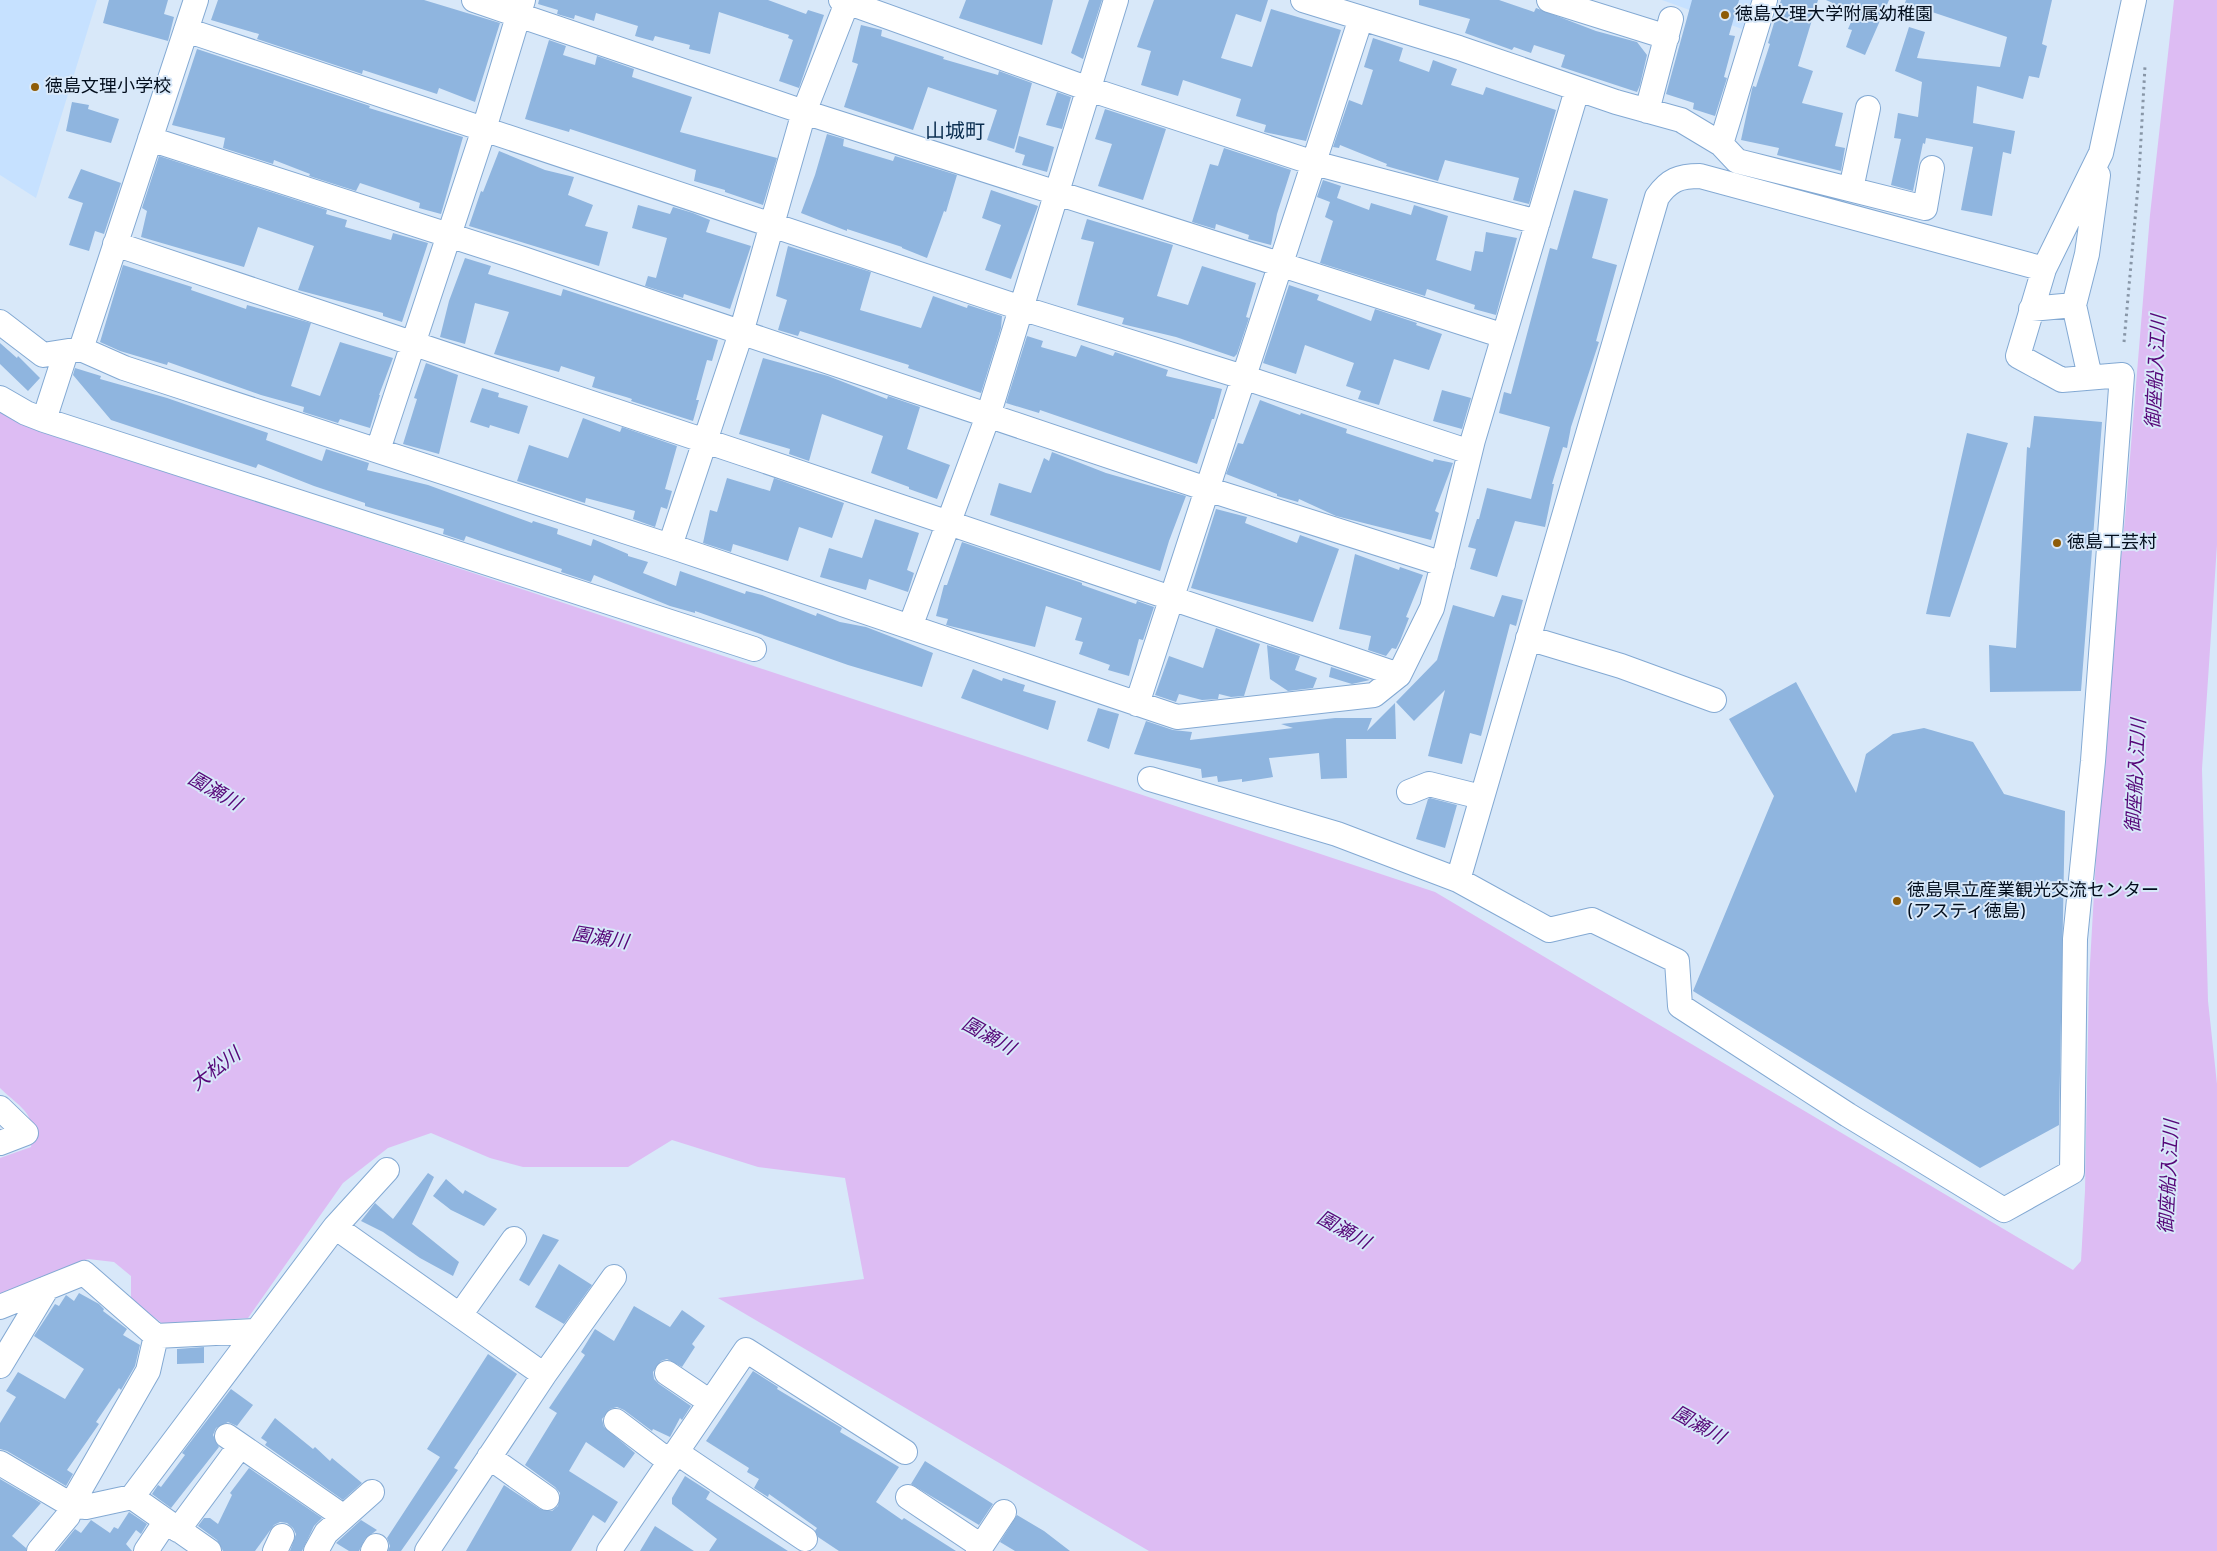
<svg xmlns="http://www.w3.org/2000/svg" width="2217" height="1551" font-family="Overpass,'Noto Sans JP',sans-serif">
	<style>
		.built { fill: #c6e1ff }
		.water { fill: #ddbcf3 }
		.building { fill: #8fb5df }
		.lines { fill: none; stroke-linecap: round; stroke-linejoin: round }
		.minor-casing { stroke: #83a9d3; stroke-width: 26 }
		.path { stroke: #8896a7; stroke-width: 3; stroke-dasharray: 2.5 4; stroke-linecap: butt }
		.minor { stroke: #fff; stroke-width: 24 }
		.poi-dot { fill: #8e5c08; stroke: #d8e8f9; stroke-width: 2 }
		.labels { text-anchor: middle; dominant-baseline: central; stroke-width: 4; stroke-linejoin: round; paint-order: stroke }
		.poi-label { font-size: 18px; fill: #020d1c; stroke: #d8e8f9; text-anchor: start }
		.water-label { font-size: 19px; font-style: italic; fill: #560778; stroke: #d8e8f9 }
		.quarter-label { font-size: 20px; fill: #0a2d4f; stroke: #d8e8f9 }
	</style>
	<rect width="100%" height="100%" fill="#d8e8f9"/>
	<path class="built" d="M 0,0 L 97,0 L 36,198 L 0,175 Z
		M 1662,0 L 1752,0 L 1742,29 Z"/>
	<path class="water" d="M 2174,0 L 2217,0 L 2217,545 L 2202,769 L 2208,1001 L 2217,1084 L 2217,1551 L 1149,1551 L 718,1298 L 864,1279 L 845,1178 L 758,1167 L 672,1140 L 628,1167 L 523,1167 L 490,1158 L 431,1133 L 388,1148 L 343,1183 L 248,1318 L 163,1324 L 131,1300 L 131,1276 L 114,1262 L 88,1259 L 0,1294 L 0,1158 L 31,1147 C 36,1112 24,1111 0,1088 L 0,406 L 51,433 L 1435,892 L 2073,1270 L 2081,1261 L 2085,1191 L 2089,981 L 2102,753 L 2125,518 L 2150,215 Z"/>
	<path class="building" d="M 109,0 L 168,0 L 164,14 L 174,17 L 168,41 L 103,23 Z
		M 218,0 L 424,0 L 500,23 L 475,102 L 439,88 L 437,94 L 363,70 L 362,74 L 257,39 L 259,34 L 211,20 Z
		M 539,0 L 768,0 L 806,14 L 808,10 L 824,15 L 799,88 L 779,81 L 793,40 L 788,38 L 789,35 L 719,12 L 710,54 L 689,49 L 690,45 L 655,36 L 653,41 L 635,36 L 638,26 L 596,13 L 594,21 L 575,15 L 574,19 L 557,14 L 558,10 L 538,4 Z
		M 966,0 L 1053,0 L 1042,45 L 959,18 Z
		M 1089,0 L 1102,0 L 1083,59 L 1071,53 Z
		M 1154,0 L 1268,0 L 1261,22 L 1236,14 L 1221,58 L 1252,67 L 1271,9 L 1341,30 L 1306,141 L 1264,132 L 1266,125 L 1236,116 L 1241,99 L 1183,80 L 1178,96 L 1141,85 L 1151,51 L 1137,47 Z
		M 1419,0 L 1499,0 L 1534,12 L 1536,8 L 1596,31 L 1637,42 L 1647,55 L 1640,85 L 1637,92 L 1561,67 L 1565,55 L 1534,45 L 1531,53 L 1514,47 L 1512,50 L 1465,33 L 1470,19 L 1419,5 Z
		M 1692,0 L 1739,0 L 1729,35 L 1735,36 L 1724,77 L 1727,78 L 1715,116 L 1693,109 L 1694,103 L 1666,94 Z
		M 1781,0 L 1818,0 L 1798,66 L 1813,71 L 1802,103 L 1843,113 L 1835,146 L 1845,148 L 1841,171 L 1777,155 L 1779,148 L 1741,140 L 1752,89 L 1753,86 L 1756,87 L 1770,44 L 1768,43 Z
		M 1826,0 L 1889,0 L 1865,55 L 1846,47 L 1852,30 L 1848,29 L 1855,13 Z
		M 1906,0 L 2052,0 L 2042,44 L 2047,46 L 2039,78 L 2029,76 L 2023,99 L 1977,86 L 1973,123 L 2015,131 L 2011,154 L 2003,152 L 1992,216 L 1961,210 L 1973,147 L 1926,138 L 1925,144 L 1923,143 L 1913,191 L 1891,185 L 1901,139 L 1894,138 L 1898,113 L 1918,117 L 1922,82 L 1895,71 L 1909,27 L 1925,32 L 1917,58 L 2000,67 L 2007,37 L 1905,3 Z
		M 861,25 L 882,30 L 881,36 L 944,57 L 943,59 L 998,75 L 999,71 L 1032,83 L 1014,149 L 987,140 L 997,110 L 928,87 L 913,130 L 844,107 L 858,64 L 852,62 Z
		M 1373,38 L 1403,48 L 1399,61 L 1429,72 L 1433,60 L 1457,69 L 1451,85 L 1483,95 L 1486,87 L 1556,110 L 1529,204 L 1513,200 L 1519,178 L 1445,160 L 1438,181 L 1386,166 L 1387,164 L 1340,145 L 1339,148 L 1333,147 L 1349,100 L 1362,105 L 1373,70 L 1364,67 Z
		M 549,40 L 566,46 L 563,55 L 595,65 L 597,56 L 634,69 L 632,77 L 692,97 L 680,132 L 777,158 L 763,205 L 725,192 L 725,190 L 694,181 L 696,170 L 570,129 L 569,132 L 525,119 Z
		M 197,49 L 361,103 L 370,106 L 369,108 L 463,137 L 441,214 L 419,208 L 420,203 L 360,183 L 356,191 L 309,176 L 310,174 L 274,160 L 273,164 L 223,148 L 225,138 L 172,125 Z
		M 1057,92 L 1071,97 L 1062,129 L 1046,125 Z
		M 72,102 L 89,105 L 88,109 L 119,119 L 111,143 L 66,131 Z
		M 1105,109 L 1166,129 L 1143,200 L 1098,186 L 1112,144 L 1095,139 Z
		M 827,134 L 844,139 L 843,146 L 893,161 L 895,156 L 957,175 L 946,212 L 944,211 L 927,258 L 902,248 L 902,247 L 847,229 L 847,231 L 801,213 L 815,175 Z
		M 1019,136 L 1054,147 L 1047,172 L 1022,165 L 1025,155 L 1015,152 Z
		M 1224,148 L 1291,170 L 1277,214 L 1271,245 L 1248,239 L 1249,235 L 1216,224 L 1215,229 L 1192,222 L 1210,164 L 1218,166 Z
		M 499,151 L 545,170 L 574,177 L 568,195 L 593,205 L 585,226 L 608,232 L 599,266 L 469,226 L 481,191 L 483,192 Z
		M 159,156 L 327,210 L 326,214 L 347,220 L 345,227 L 391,240 L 393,233 L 428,243 L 402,322 L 383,316 L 383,313 L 298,290 L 314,246 L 258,227 L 244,267 L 141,237 L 147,211 L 142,208 Z
		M 81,169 L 121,183 L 104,234 L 95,231 L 89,251 L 69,245 L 83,203 L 68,198 Z
		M 1323,180 L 1341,186 L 1337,198 L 1369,210 L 1371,203 L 1411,215 L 1414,205 L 1448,216 L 1436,260 L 1471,271 L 1475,251 L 1483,252 L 1486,232 L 1517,238 L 1496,315 L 1474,309 L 1475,305 L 1427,289 L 1425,296 L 1320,263 L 1333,221 L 1325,217 L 1330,202 L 1317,197 Z
		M 991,190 L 1038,206 L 1011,279 L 985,270 L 1001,225 L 982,218 Z
		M 1574,190 L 1608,199 L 1592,258 L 1617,265 L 1596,341 L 1599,342 L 1571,427 L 1567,448 L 1563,447 L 1552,484 L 1554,484 L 1545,527 L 1515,521 L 1497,577 L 1470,569 L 1476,549 L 1468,547 L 1477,519 L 1479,519 L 1487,488 L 1531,499 L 1550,427 L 1499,413 L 1504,392 L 1511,394 L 1550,248 L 1557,250 Z
		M 638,205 L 670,214 L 673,207 L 693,213 L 710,220 L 706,232 L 751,246 L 730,309 L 684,294 L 683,298 L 645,286 L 648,276 L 656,278 L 667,238 L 632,228 Z
		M 1087,219 L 1173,245 L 1157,296 L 1188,305 L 1202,266 L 1256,283 L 1246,317 L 1249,318 L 1237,354 L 1234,357 L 1176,337 L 1122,324 L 1124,318 L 1077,305 L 1094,242 L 1081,239 Z
		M 788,246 L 871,272 L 860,310 L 921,328 L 933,296 L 967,308 L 968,305 L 1002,316 L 1001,328 L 981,393 L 908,368 L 909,365 L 800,331 L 798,336 L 778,330 L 787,300 L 776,296 Z
		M 465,258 L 491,266 L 488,274 L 561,296 L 563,289 L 718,340 L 712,361 L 707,360 L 696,400 L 699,400 L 693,421 L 631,401 L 632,399 L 626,397 L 592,387 L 595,377 L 561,366 L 559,372 L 494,354 L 509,312 L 475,303 L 465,344 L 440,337 L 449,301 Z
		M 123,265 L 192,287 L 191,290 L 246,309 L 247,305 L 311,323 L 291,386 L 320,396 L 340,342 L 393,358 L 379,395 L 380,395 L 370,428 L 340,419 L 338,423 L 303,412 L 304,407 L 261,395 L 168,362 L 167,365 L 120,351 L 100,342 Z
		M 1289,285 L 1319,295 L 1317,300 L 1371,321 L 1375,309 L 1417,323 L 1416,325 L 1442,334 L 1429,370 L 1394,359 L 1379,405 L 1358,399 L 1361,391 L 1346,386 L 1354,363 L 1305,345 L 1296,374 L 1263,363 Z
		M 1027,336 L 1043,341 L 1041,347 L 1076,357 L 1081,345 L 1113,356 L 1115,352 L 1168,370 L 1166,376 L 1222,389 L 1214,419 L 1212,419 L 1197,464 L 1040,410 L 1039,413 L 1006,403 Z
		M 0,343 L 17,358 L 18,356 L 40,378 L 28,391 L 0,364 Z
		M 763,358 L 828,376 L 887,399 L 888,396 L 920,407 L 907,449 L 950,465 L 937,499 L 909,489 L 909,487 L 871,473 L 883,436 L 822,414 L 809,461 L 789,454 L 790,449 L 739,434 Z
		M 426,363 L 458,375 L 439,454 L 403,444 L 417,399 L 414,398 Z
		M 75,368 L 101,376 L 100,379 L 167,398 L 268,433 L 266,440 L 322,461 L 326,449 L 369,463 L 367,470 L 428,485 L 532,523 L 533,521 L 558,529 L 557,534 L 591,546 L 593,539 L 628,554 L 628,556 L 648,562 L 643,573 L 676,586 L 680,571 L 745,594 L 746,591 L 762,595 L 816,616 L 817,613 L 840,622 L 866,627 L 905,642 L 933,653 L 922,687 L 848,665 L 695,611 L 695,613 L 670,606 L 594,575 L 591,582 L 561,572 L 562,569 L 466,536 L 464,541 L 443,534 L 444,529 L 365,506 L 365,503 L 314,486 L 258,464 L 256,468 L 111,420 L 73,375 Z
		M 482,388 L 499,393 L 498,397 L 528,406 L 519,434 L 490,425 L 489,428 L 470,422 Z
		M 1442,390 L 1471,398 L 1462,429 L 1433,421 Z
		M 1260,400 L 1300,415 L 1301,413 L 1347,429 L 1346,433 L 1433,462 L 1434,459 L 1453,463 L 1435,511 L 1439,513 L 1431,540 L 1336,516 L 1299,499 L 1298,502 L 1277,496 L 1277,494 L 1226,474 L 1238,443 L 1243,444 Z
		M 2034,416 L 2102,422 L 2081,691 L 1990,692 L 1989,645 L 2016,648 L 2027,447 L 2030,448 Z
		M 583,418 L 620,432 L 622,427 L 677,446 L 665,489 L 672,491 L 667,509 L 661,507 L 655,527 L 633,519 L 635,511 L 586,498 L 585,503 L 517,481 L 529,445 L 568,458 Z
		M 1967,433 L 2008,443 L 1950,617 L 1926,614 Z
		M 1052,452 L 1106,473 L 1186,496 L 1169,541 L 1160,571 L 990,515 L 999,483 L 1031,493 L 1044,458 L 1049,461 Z
		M 727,478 L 770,491 L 774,478 L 844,503 L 832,538 L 799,527 L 788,561 L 733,544 L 731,552 L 703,543 L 710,510 L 717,512 Z
		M 1216,509 L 1247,517 L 1245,523 L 1297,543 L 1300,535 L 1339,549 L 1313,622 L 1191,588 Z
		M 875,519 L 919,533 L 907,570 L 914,573 L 908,592 L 869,579 L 866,590 L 820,577 L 829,548 L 862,558 Z
		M 962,542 L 1082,583 L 1082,585 L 1136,604 L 1137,601 L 1154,607 L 1143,640 L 1139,639 L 1129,676 L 1108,670 L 1110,665 L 1079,654 L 1083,642 L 1075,640 L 1082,618 L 1046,606 L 1035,647 L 946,625 L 948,619 L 936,616 L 944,585 L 947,585 Z
		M 1355,554 L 1399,570 L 1400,567 L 1423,575 L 1406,617 L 1409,618 L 1400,641 L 1396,649 L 1392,648 L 1386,656 L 1368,650 L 1371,636 L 1339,629 Z
		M 1502,595 L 1523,600 L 1516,626 L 1510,624 L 1481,736 L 1470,733 L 1462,764 L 1428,756 L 1445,690 L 1414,721 L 1396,702 L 1437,660 L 1453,605 L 1494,617 Z
		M 1216,628 L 1260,644 L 1244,696 L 1231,697 L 1219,694 L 1218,699 L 1202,700 L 1179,694 L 1176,702 L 1155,695 L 1169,656 L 1203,668 Z
		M 1267,645 L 1300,656 L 1295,670 L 1317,678 L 1313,688 L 1288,691 L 1270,679 Z
		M 1331,667 L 1370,680 L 1352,684 L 1329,677 Z
		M 973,669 L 1002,681 L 1003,678 L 1025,685 L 1023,691 L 1056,701 L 1048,730 L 961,698 Z
		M 1796,682 L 1856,793 L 1866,754 L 1893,734 L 1924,728 L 1973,742 L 2004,794 L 2065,811 L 2059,1125 L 1980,1168 L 1693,991 L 1774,796 L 1729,719 Z
		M 1395,703 L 1396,739 L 1346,739 L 1347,778 L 1321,779 L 1319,753 L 1269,758 L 1273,777 L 1242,782 L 1242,779 L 1218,782 L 1217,776 L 1202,778 L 1201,769 L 1134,754 L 1146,721 L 1173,730 L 1192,732 L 1190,740 L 1293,728 L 1281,724 L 1335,718 L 1372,718 L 1367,731 Z
		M 1098,708 L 1119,714 L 1109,749 L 1087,741 Z
		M 1430,798 L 1457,805 L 1445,848 L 1416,839 L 1428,799 Z
		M 428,1173 L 434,1177 L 412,1224 L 459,1262 L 453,1276 L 420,1258 L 383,1232 L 361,1221 L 375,1203 L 393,1219 Z
		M 446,1179 L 463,1194 L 465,1190 L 497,1209 L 484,1226 L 451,1210 L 433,1196 Z
		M 543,1234 L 559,1240 L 529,1286 L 519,1280 Z
		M 559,1264 L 592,1285 L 564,1324 L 535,1307 Z
		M 79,1293 L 99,1304 L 104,1309 L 103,1311 L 127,1329 L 123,1335 L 140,1345 L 135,1366 L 121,1390 L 119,1388 L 96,1422 L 99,1424 L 67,1470 L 73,1474 L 66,1486 L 7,1451 L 0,1449 L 0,1423 L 16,1397 L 6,1391 L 18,1372 L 65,1399 L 84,1369 L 34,1336 L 55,1304 L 59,1306 L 66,1295 L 74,1301 Z
		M 634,1306 L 670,1327 L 682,1310 L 705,1326 L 692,1344 L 695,1347 L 682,1367 L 667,1359 L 661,1361 L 653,1372 L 654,1379 L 659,1384 L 691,1406 L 682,1420 L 680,1418 L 670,1437 L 653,1429 L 652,1431 L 624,1410 L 617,1407 L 610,1409 L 602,1419 L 604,1427 L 635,1453 L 624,1468 L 586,1442 L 569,1471 L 618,1502 L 605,1523 L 593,1515 L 571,1551 L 466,1551 L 504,1485 L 540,1509 L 552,1511 L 558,1506 L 560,1493 L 555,1487 L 525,1465 L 557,1413 L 549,1408 L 585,1355 L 581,1352 L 595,1329 L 614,1341 Z
		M 204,1347 L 204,1363 L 177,1364 L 177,1349 Z
		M 488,1354 L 517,1374 L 454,1468 L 458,1470 L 401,1551 L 388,1551 L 390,1546 L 387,1538 L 440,1457 L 427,1449 Z
		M 753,1371 L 778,1387 L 777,1389 L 842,1428 L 840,1432 L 899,1467 L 876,1502 L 902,1520 L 904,1518 L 956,1551 L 839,1551 L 818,1537 L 815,1531 L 817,1528 L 769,1494 L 768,1497 L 754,1488 L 759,1479 L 747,1472 L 749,1468 L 706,1441 Z
		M 231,1389 L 253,1405 L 237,1426 L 228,1422 L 216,1428 L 213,1435 L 219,1447 L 171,1508 L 152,1494 L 158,1485 L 161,1487 L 185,1455 L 182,1453 Z
		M 275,1418 L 313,1449 L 315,1447 L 330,1461 L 332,1458 L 362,1483 L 343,1500 L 265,1445 L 267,1442 L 261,1438 Z
		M 925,1461 L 993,1504 L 979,1525 L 911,1484 Z
		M 249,1468 L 322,1518 L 314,1526 L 302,1551 L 290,1551 L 296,1534 L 293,1528 L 287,1523 L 280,1522 L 274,1525 L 255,1551 L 223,1551 L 217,1540 L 198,1526 L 204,1518 L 210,1518 L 218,1524 L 232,1495 L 230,1493 Z
		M 685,1476 L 710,1492 L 706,1499 L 788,1551 L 709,1551 L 717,1539 L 672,1504 L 672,1498 Z
		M 0,1479 L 41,1503 L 12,1536 L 26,1548 L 26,1551 L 0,1551 Z
		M 129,1512 L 147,1524 L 141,1534 L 136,1530 L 126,1544 L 132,1551 L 57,1551 L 75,1529 L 81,1533 L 91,1520 L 110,1533 L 114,1527 L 118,1529 Z
		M 1017,1515 L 1044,1531 L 1070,1551 L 1015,1551 L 1000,1542 Z
		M 361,1520 L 377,1530 L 365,1539 L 359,1551 L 349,1551 L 336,1543 Z
		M 655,1526 L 694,1551 L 640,1551 Z"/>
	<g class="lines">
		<defs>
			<path id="minor" d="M 474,0 L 804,112 L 1504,336
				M 841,0 L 1089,89 L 1314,163 L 1538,222
				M 1303,0 L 1459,48 L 1616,102 L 1681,120 L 1721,144 L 1765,0
				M 1549,0 L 1667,37
				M 186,30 L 1021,308 L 1243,377 L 1470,452
				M 1647,111 L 1671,19
				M 150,139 L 523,259 L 1207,489 L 1443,564
				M 1721,144 L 1737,161 L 1925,208 L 1932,168
				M 1851,189 L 1868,108
				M 115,244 C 544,385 971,531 1399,675
				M 2031,309 L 2074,305
				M 0,322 L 43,355 L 81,349 L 124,368 L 670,546 L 1177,717 L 1374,695 L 1399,675 L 1432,608 L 1473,440 L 1577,90
				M 81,349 L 196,0
				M 2090,377 L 2074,305 L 2087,254 L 2098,175
				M 0,398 L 26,413 L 44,420 L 754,649
				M 44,420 L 66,352
				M 378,450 L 484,129 L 523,0
				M 670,546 L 741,333 L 804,112 L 848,0
				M 910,627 L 988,416 L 1116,0
				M 1528,638 L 1621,666 L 1714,700
				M 1137,704 L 1361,18
				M 1150,779 L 1337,834 L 1458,880 L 1549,930 L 1592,920 L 1677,961 L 1680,1006 L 1848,1115 L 2004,1210 L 2072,1172 L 2075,939 L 2093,761 L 2122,375 L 2062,380 L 2018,356 L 2044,269 L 2101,153 L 2134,0
				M 1409,792 L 1429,784 L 1481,797
				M 1458,880 L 1657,197 C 1669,180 1679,176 1700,176 L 2044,269
				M 0,1108 L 26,1133 L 0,1143
				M 335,1227 L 544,1375
				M 0,1307 L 84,1273 L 156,1336
				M 460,1315 L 514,1239
				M 0,1366 L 47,1288
				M 667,1373 L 710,1402
				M 616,1421 L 670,1462
				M 227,1436 L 344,1517
				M 676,1452 L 805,1539
				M 489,1457 L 547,1498
				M 0,1463 L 71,1505 L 86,1507 L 132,1497 L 209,1551
				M 132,1497 L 335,1227 L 387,1170
				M 908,1497 L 981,1546
				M 178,1530 L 240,1446
				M 39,1551 L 68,1516 L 71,1505 L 148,1371 L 156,1336 L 255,1331
				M 146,1551 L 166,1521
				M 275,1551 L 282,1536
				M 316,1551 L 326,1533 L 372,1492
				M 373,1551 L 376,1546
				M 427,1551 L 544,1375 L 614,1277
				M 609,1551 L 746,1350 L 905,1452
				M 978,1551 L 1004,1512"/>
		</defs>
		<use href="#minor" class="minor-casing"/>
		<path class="path" d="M 2124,342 L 2139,175 L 2145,66"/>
		<use href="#minor" class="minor"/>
	</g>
	<g class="poi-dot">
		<circle cx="1725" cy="15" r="5"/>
		<circle cx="35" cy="87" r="5"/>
		<circle cx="2057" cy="543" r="5"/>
		<circle cx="1897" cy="901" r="5"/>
	</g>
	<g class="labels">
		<g class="poi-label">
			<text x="1735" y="15">徳島文理大学附属幼稚園</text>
			<text x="45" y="87">徳島文理小学校</text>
			<text x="2067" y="543">徳島工芸村</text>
			<text x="1907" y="891">徳島県立産業観光交流センター<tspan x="1907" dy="21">(アスティ徳島)</tspan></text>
		</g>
		<g class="water-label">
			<text transform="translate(2157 372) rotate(-87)">御座船入江川</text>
			<text transform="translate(2137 776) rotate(-87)">御座船入江川</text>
			<text transform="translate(214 792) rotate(30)">園瀬川</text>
			<text transform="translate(600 939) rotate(9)">園瀬川</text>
			<text transform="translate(988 1037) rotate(29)">園瀬川</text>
			<text transform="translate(216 1070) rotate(-37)">大松川</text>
			<text transform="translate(2170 1177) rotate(-87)">御座船入江川</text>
			<text transform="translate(1343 1231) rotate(29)">園瀬川</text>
			<text transform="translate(1698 1426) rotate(29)">園瀬川</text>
		</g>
		<g class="quarter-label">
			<text x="955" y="133">山城町</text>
		</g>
	</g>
</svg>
